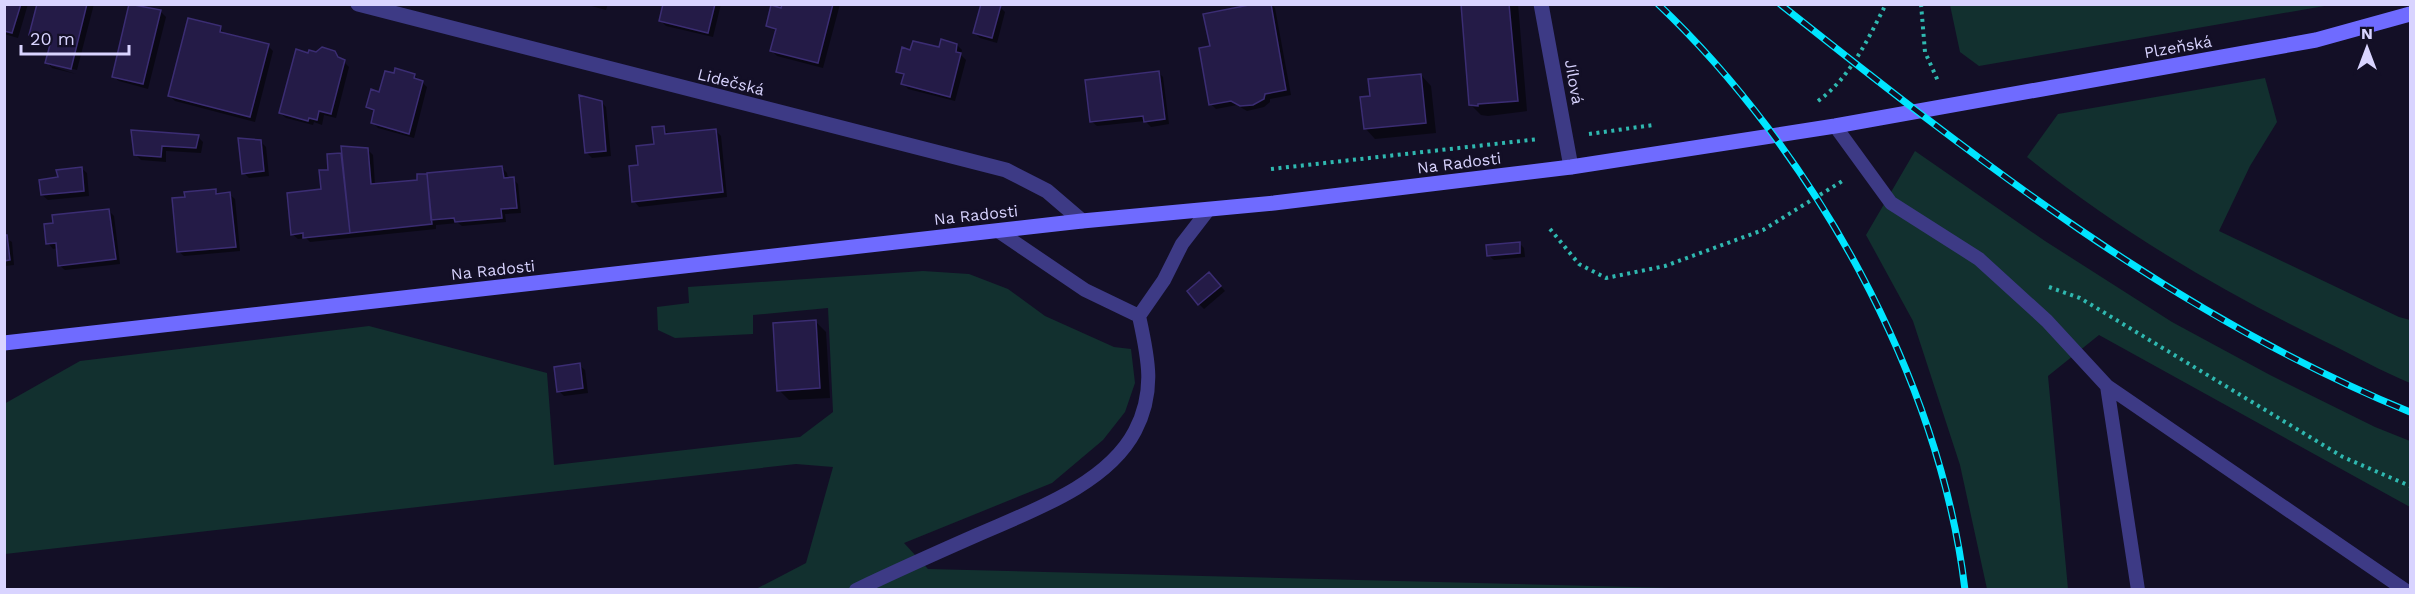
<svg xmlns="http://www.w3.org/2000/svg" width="2415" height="594" font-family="'Work Sans',sans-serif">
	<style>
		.green { fill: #12302f }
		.shadow { fill: #0007 }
		.building { fill: #241b47; stroke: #3b2d73; stroke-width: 1.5 }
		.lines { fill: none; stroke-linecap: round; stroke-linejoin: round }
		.path { stroke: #2fb8b0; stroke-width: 4; stroke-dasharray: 3 4.5; stroke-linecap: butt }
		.service { stroke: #3d3a85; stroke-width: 14 }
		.minor { stroke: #3d3a85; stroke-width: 15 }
		.secondary { stroke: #6f6bff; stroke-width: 15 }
		.rail-casing { stroke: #00e5ff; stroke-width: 7 }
		.rail { stroke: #130f26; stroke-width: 4.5; stroke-dasharray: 14; stroke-linecap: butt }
		.labels { text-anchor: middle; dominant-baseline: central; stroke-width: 6; stroke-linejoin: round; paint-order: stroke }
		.street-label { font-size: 16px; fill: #d9d4ff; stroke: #130f26 }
	</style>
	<rect width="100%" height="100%" fill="#130f26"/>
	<path class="green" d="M 1950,5 L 1950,4 L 2330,5 L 1979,66 L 1960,52 Z
		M 2265,78 L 2277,122 L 2250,166 L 2219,231 L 2399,317 L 2410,320 L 2410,383 C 2381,371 2353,355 2324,341 C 2219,290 2118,230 2027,157 L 2058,114 Z
		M 1915,151 L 2045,241 L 2172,322 L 2270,375 L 2375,427 L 2410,441 L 2410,507 L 2099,335 L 2048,376 L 2068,589 L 1987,589 L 1960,465 L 1913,321 L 1866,235 Z
		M 923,271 L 969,274 L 1008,289 L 1045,316 L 1114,347 L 1131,349 L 1135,383 L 1125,412 L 1103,440 L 1052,483 L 904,543 L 928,569 L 1711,589 L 756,589 L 806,563 L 833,467 L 796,464 L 5,554 L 4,404 L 80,361 L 369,326 L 547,373 L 554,465 L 800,437 L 833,412 L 828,308 L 753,315 L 753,334 L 675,338 L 658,330 L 657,307 L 689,303 L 688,287 Z"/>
	<path class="shadow" d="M 4,4 L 28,4 L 18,38 L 4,34 Z
		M 38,4 L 94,4 L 77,70 L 51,63 L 51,66 L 76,74 L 52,68 L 47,62 L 52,44 L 36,40 L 30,35 Z
		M 131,4 L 160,11 L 166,17 L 148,89 L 119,81 L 113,76 Z
		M 584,4 L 608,4 L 606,10 Z
		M 665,4 L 721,4 L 713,37 L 666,26 L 660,20 Z
		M 784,4 L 840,4 L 823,68 L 777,56 L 772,51 L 777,32 L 772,29 L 782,33 L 768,25 L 782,9 Z
		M 982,4 L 1000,7 L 1005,12 L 997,43 L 980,38 L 975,33 Z
		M 1271,4 L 1275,8 L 1291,95 L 1270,99 L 1270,102 L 1264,107 L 1247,111 L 1237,105 L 1216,109 L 1211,104 L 1212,47 Z
		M 1463,4 L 1518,4 L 1527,111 L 1488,116 L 1481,115 L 1470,104 Z
		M 220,28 L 225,35 L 268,46 L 273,51 L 255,122 L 175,101 L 169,95 Z
		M 957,45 L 962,50 L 961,55 L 966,60 L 955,101 L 908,89 L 903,83 L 905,77 L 897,71 L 911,52 Z
		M 334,52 L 349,67 L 336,118 L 324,115 L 322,125 L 314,122 L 313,125 L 286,118 L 280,113 L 309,55 Z
		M 1158,72 L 1163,77 L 1169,124 L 1151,127 L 1145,121 L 1097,126 L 1091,121 Z
		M 414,75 L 427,87 L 414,138 L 378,128 L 373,123 L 375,113 L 367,107 L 381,94 Z
		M 1421,75 L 1431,86 L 1436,133 L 1375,139 L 1365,128 L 1371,97 Z
		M 601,102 L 606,107 L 611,156 L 592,158 L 587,153 Z
		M 663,127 L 669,135 L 715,130 L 721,136 L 727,197 L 639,207 L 634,201 L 640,166 L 655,145 Z
		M 133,132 L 198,137 L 203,142 L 201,153 L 166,151 L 166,162 L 141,160 L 136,155 Z
		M 261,142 L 266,147 L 269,176 L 249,178 L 244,173 Z
		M 368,150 L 373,155 L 375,185 L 419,181 L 418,176 L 428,174 L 502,168 L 507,173 L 508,179 L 513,179 L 518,184 L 521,213 L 505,214 L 506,222 L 462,226 L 458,223 L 436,225 L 436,229 L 310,242 L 306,238 L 298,239 L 292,234 L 322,191 L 330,171 L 329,155 Z
		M 81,168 L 87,173 L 89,196 L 48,200 L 42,195 L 59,179 Z
		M 215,190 L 220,195 L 229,194 L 235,199 L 240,251 L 184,256 L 178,251 Z
		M 109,211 L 114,216 L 120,264 L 65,270 L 59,265 L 58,248 L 53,249 L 48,243 Z
		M 4,237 L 12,242 L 14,265 L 5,266 L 6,277 L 4,277 Z
		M 1519,243 L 1524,248 L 1525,257 L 1494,260 L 1488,255 Z
		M 1214,279 L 1225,291 L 1204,309 L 1199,304 Z
		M 816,322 L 826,332 L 830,398 L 789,400 L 779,390 Z
		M 579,365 L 585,370 L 588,393 L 564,396 L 559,391 Z"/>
	<path class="building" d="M 4,4 L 21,4 L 12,33 L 4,31 Z
		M 37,4 L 87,4 L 71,69 L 45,63 L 51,41 L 29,35 Z
		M 129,4 L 161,10 L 143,84 L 112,77 Z
		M 663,4 L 715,4 L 708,33 L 659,21 Z
		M 782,4 L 833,4 L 818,63 L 770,51 L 776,29 L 766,26 L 771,5 L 781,8 Z
		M 981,4 L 1001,5 L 992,38 L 973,33 Z
		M 1254,4 L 1271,4 L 1286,90 L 1265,94 L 1264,99 L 1253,105 L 1240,106 L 1231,101 L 1209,105 L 1199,48 L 1210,46 L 1203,14 Z
		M 1461,4 L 1509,4 L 1518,101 L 1478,104 L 1478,106 L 1469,105 Z
		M 188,18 L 221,26 L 220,32 L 269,44 L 250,117 L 168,96 Z
		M 941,39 L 957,44 L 956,52 L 961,53 L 950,97 L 901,84 L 904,74 L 896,72 L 902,47 L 910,50 L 913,41 L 939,47 Z
		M 322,47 L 335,51 L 338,57 L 345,60 L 331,114 L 319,111 L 317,120 L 309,118 L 308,121 L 279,113 L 296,49 L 308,53 L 309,50 L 316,52 Z
		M 395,68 L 415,74 L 414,78 L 423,81 L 409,134 L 371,123 L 374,110 L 366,107 L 371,89 L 379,92 L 385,71 L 394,73 Z
		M 1159,71 L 1165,119 L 1144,122 L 1143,116 L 1090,122 L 1085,80 Z
		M 1421,74 L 1426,123 L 1364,129 L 1360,97 L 1370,96 L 1368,79 Z
		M 579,95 L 602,101 L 606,151 L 585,153 Z
		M 664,126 L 665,134 L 716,129 L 723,192 L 632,202 L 629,166 L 638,165 L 636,146 L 654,144 L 652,127 Z
		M 131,130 L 199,135 L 196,148 L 162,146 L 161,157 L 134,155 Z
		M 238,138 L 261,140 L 264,171 L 242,174 Z
		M 341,146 L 368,148 L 371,184 L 417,180 L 417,174 L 427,174 L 432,224 L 350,233 Z
		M 341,153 L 350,233 L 303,238 L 303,233 L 291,235 L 287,193 L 321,189 L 319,170 L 328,170 L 327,154 Z
		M 502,166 L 504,178 L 514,177 L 517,208 L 501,209 L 502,218 L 455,222 L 454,218 L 431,220 L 427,173 Z
		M 82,167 L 84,191 L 41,195 L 39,180 L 58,177 L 56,170 Z
		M 216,189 L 216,194 L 230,192 L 236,247 L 177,252 L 172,198 L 185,197 L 184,192 Z
		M 109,209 L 116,259 L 58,266 L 56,243 L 46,244 L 44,224 L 53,223 L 52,215 Z
		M 4,235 L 7,235 L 10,260 L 4,261 Z
		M 1520,242 L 1520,253 L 1487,256 L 1486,245 Z
		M 1209,272 L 1221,286 L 1198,305 L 1187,291 Z
		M 816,320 L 820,388 L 777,391 L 773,323 Z
		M 580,363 L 583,388 L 557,392 L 554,367 Z"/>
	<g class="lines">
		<path class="path" d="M 1921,4 L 1925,52 L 1938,81
			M 1818,101 C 1850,78 1868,39 1886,4
			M 1589,134 L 1653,125
			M 1271,169 L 1539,139
			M 1550,229 L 1579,264 L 1606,278 L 1665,266 L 1763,230 L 1844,180
			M 2049,287 L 2080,298 L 2343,457 L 2410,486"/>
		<path class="service" d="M 1835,126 L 1891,203 L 1979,259 L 2047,321 L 2107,386 L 2405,590
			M 998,231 L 1085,290 L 1139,316 L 1164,280 L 1182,244 L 1209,209
			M 2107,386 L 2138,590
			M 856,590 C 896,571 936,553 977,535 C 1029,512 1107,485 1135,431 C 1156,391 1148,357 1139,316"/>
		<path class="minor" d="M 358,4 L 1006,170 L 1047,191 L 1082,221
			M 1541,4 L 1571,167"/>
		<path class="secondary" d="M 4,343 L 1082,221 L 1274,203 L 1571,167 L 1835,126 L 2316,40 L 2410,14"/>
		<defs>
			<path id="rail" d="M 1658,4 C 1812,150 1940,377 1965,590
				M 1780,4 C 1977,160 2176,316 2410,412"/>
		</defs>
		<use href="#rail" class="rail-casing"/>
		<use href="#rail" class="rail"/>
	</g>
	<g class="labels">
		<g class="street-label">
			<text transform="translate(2178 47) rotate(-10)">Plzeňská</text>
			<text transform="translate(731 82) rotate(14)">Lidečská</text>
			<text transform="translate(1574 82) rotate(80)">Jílová</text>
			<text transform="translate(1459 163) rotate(-7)">Na Radosti</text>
			<text transform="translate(976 215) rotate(-6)">Na Radosti</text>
			<text transform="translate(493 270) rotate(-6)">Na Radosti</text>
		</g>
	</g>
	<rect width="2415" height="594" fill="none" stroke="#d9d4ff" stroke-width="12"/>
	<g transform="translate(2367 48)" stroke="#130f26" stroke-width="4.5" paint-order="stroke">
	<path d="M0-4.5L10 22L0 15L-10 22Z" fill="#d9d4ff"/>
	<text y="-9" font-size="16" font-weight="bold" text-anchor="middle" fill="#d9d4ff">N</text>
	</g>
	<path d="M21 45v9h108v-9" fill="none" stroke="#d9d4ff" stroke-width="3"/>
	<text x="30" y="45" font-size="18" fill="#d9d4ff" stroke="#130f26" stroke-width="4.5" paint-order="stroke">20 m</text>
</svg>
